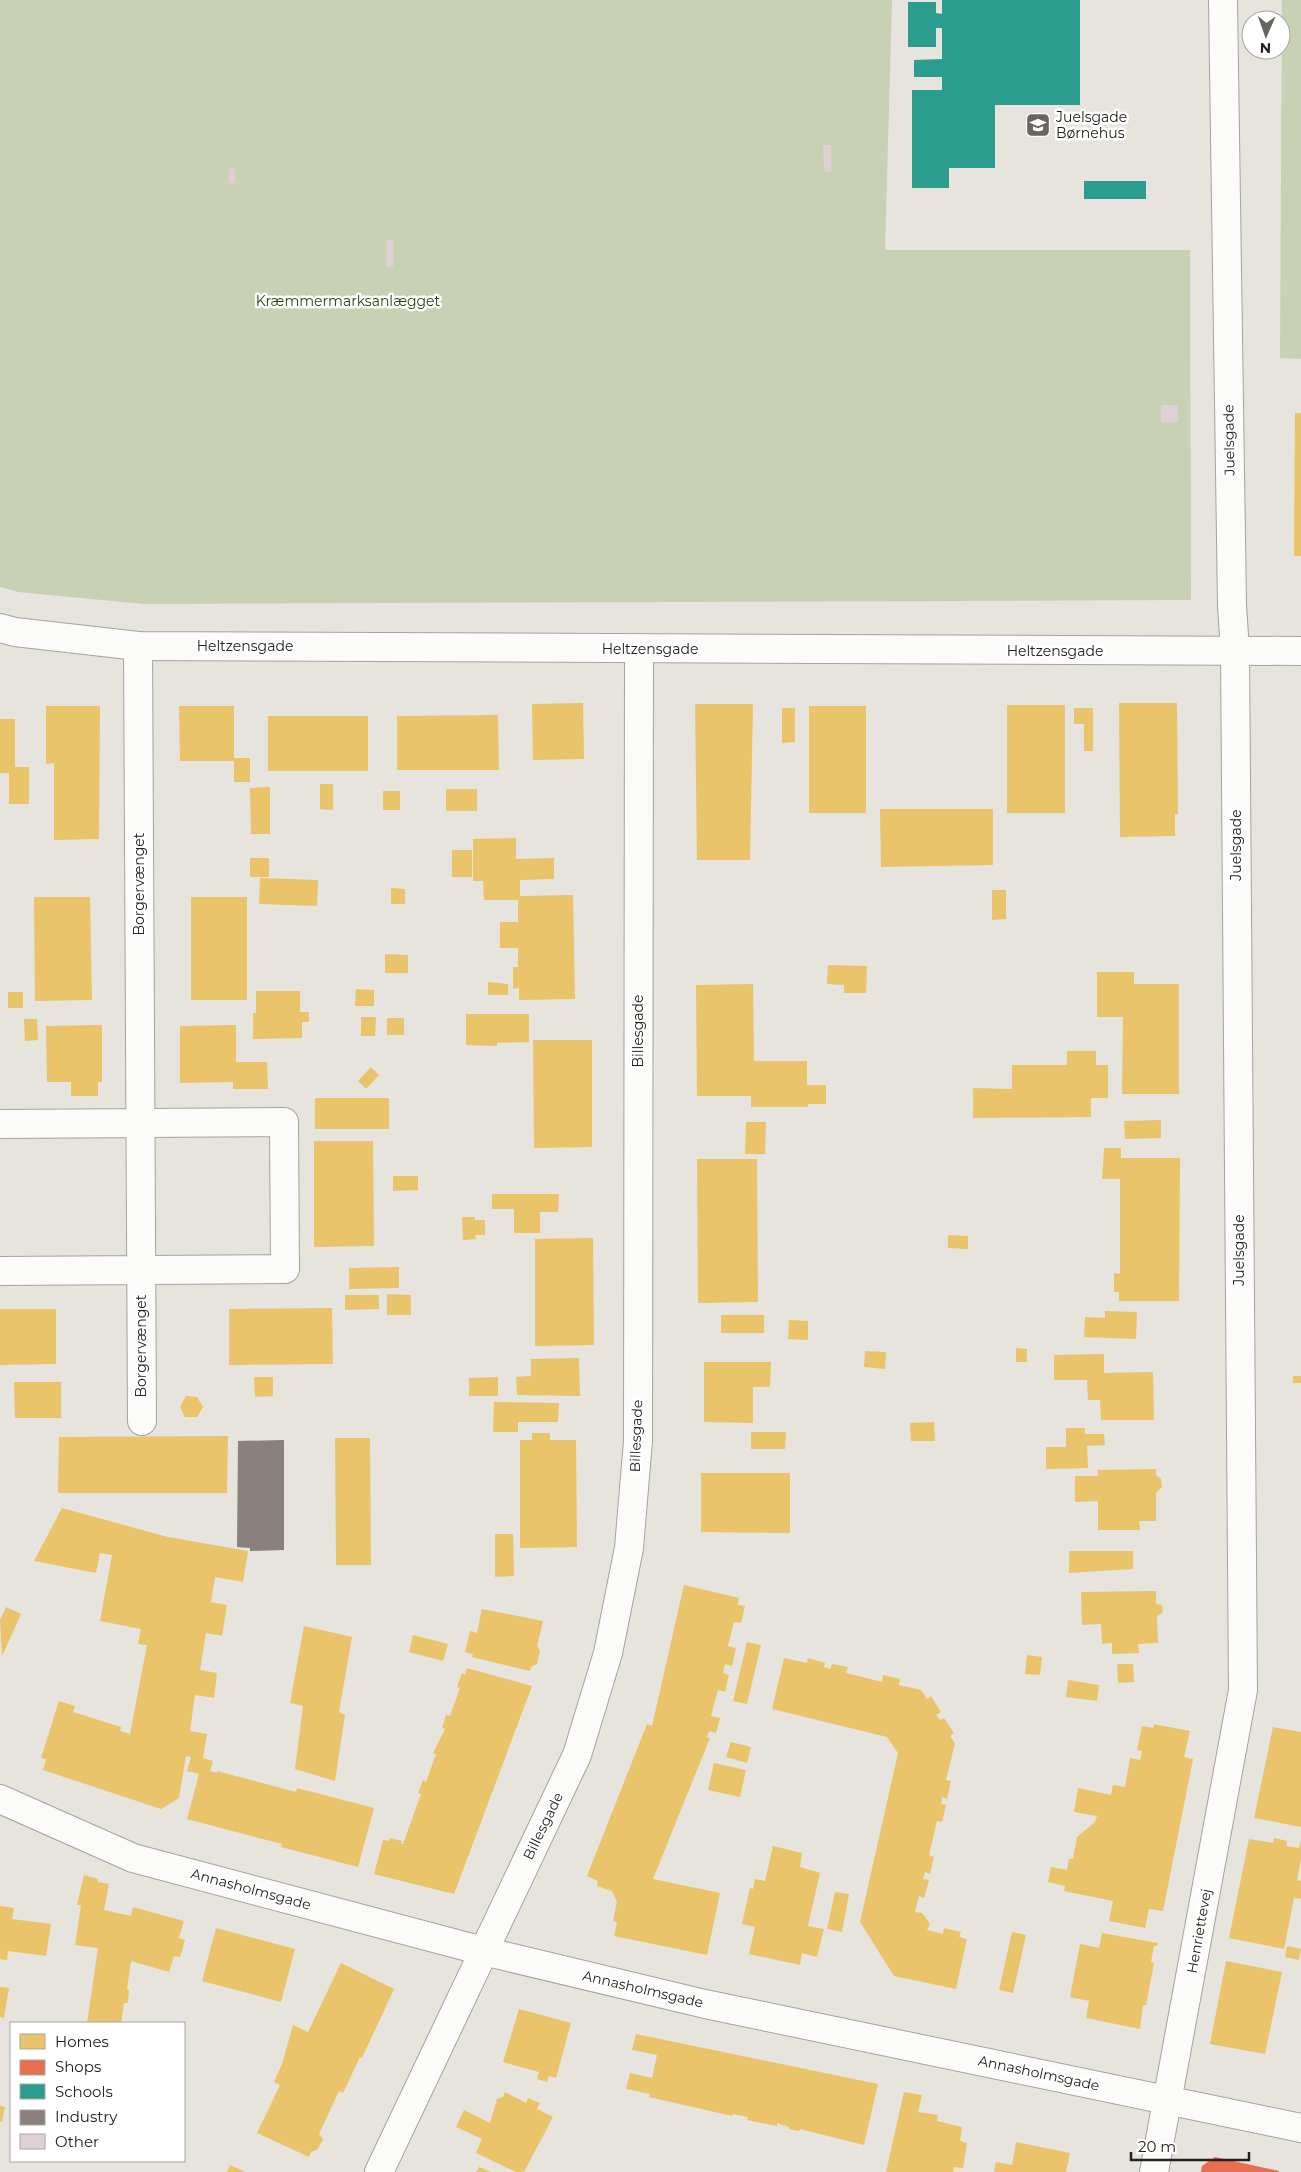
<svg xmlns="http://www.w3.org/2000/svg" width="1301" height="2172" font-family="Montserrat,sans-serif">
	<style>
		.green { fill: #c8d1b4 }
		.homes { fill: #e9c46a }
		.shops { fill: #e76f51 }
		.schools { fill: #2a9d8f }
		.industry { fill: #8a817c }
		.building { fill: #ded0d4 }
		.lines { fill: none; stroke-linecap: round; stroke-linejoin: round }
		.minor-casing { stroke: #a5a39e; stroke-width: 30 }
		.tertiary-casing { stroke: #a5a39e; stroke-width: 30 }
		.minor { stroke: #fbfbfa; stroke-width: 28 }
		.tertiary { stroke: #fbfbfa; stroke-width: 28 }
		.labels { text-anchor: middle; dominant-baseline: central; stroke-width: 5; stroke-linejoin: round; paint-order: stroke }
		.poi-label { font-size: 14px; fill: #23211c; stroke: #fff; text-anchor: start }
		.park-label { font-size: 14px; fill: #31400e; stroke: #fff }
		.street-label { font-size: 14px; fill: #23211c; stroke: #fff }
	</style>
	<rect width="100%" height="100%" fill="#e6e4dd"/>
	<path class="green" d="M 0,0 L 892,0 L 885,250 L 1190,250 L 1191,600 L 144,604 L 18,592 L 0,587 Z
		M 1282,0 L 1301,0 L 1301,359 L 1280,358 Z"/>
	<path class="homes" d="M 1295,413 L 1301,413 L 1301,556 L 1294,556 Z
		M 583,703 L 584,759 L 533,760 L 532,704 Z
		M 1119,703 L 1177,703 L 1178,814 L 1175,814 L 1175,836 L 1120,837 Z
		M 695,704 L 753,704 L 750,860 L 697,860 Z
		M 1007,705 L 1065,705 L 1065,813 L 1007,813 Z
		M 46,706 L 100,706 L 99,839 L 54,840 L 54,763 L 46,764 Z
		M 179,706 L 234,706 L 234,758 L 250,758 L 250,782 L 234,782 L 234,761 L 180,761 Z
		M 809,706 L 866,706 L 866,813 L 809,813 Z
		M 782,708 L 795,708 L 795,742 L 782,743 Z
		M 1074,708 L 1093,708 L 1093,751 L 1084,751 L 1084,724 L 1074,724 Z
		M 498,715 L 499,770 L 397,770 L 397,716 Z
		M 268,716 L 368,716 L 368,771 L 268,771 Z
		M 0,719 L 15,719 L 15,767 L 29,767 L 29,804 L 9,804 L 9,773 L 0,773 Z
		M 320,784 L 333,784 L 333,810 L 320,809 Z
		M 270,787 L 270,834 L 251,834 L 250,788 Z
		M 446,789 L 477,789 L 477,811 L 446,811 Z
		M 383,791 L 400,791 L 400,810 L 383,810 Z
		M 880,809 L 993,809 L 993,865 L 881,867 Z
		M 516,838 L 516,859 L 554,858 L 554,879 L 520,880 L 520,896 L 573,895 L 575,999 L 519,1000 L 519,988 L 513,989 L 513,967 L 518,967 L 518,948 L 500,948 L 500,922 L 518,922 L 518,900 L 484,900 L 483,881 L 473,881 L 473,839 Z
		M 452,850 L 472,850 L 472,877 L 452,877 Z
		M 250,858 L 269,858 L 269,877 L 250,877 Z
		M 260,878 L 318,880 L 317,906 L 259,904 Z
		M 391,888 L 405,889 L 405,904 L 391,904 Z
		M 992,890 L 1006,890 L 1006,919 L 992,920 Z
		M 34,897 L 90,897 L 92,1000 L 35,1001 Z
		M 191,897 L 247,897 L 247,1000 L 191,1000 Z
		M 385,954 L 408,955 L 408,973 L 385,973 Z
		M 828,965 L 867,966 L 866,993 L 844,993 L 844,985 L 827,984 Z
		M 1097,972 L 1134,972 L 1134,984 L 1179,984 L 1179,1094 L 1122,1094 L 1123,1017 L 1097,1017 Z
		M 488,982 L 508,984 L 508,995 L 488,995 Z
		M 753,984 L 754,1061 L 807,1061 L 807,1085 L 826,1085 L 826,1104 L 808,1104 L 808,1107 L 751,1107 L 751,1096 L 697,1096 L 696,985 Z
		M 356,989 L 374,990 L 374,1006 L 355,1006 Z
		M 256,991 L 300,991 L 300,1012 L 309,1012 L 309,1022 L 302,1022 L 302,1038 L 253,1039 L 253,1013 L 256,1013 Z
		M 8,992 L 23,992 L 23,1008 L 8,1008 Z
		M 466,1014 L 529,1014 L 529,1042 L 497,1043 L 497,1046 L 466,1045 Z
		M 361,1017 L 376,1017 L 375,1036 L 361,1036 Z
		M 387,1018 L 404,1018 L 404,1035 L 387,1035 Z
		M 24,1019 L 37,1019 L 38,1040 L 25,1041 Z
		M 102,1025 L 102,1082 L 98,1082 L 98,1096 L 71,1096 L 71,1082 L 47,1082 L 46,1026 Z
		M 236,1025 L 236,1062 L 267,1062 L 268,1089 L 233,1089 L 233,1082 L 180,1083 L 180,1026 Z
		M 533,1040 L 592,1040 L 592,1147 L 534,1148 Z
		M 1067,1051 L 1096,1051 L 1096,1065 L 1108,1065 L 1108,1098 L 1091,1098 L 1091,1117 L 973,1118 L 973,1088 L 1012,1089 L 1012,1065 L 1067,1065 Z
		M 371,1067 L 379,1075 L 366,1089 L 358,1081 Z
		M 315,1098 L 389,1098 L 389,1129 L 315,1129 Z
		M 1161,1120 L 1161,1138 L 1125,1139 L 1124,1121 Z
		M 746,1122 L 766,1122 L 765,1154 L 745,1154 Z
		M 314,1141 L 373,1141 L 374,1246 L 314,1247 Z
		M 1104,1148 L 1121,1148 L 1121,1158 L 1180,1158 L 1179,1301 L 1119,1301 L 1119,1292 L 1114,1292 L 1114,1273 L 1120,1274 L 1120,1179 L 1102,1179 Z
		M 697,1159 L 757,1159 L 758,1302 L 698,1303 Z
		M 393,1176 L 418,1176 L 418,1190 L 393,1191 Z
		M 492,1194 L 559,1194 L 558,1212 L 540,1212 L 540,1233 L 514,1233 L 514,1209 L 492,1209 Z
		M 462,1217 L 475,1217 L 475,1220 L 485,1220 L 485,1235 L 475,1235 L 476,1239 L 463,1240 Z
		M 948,1235 L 968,1236 L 968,1249 L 948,1248 Z
		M 593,1238 L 594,1345 L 535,1346 L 535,1239 Z
		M 399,1267 L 399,1288 L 349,1289 L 349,1268 Z
		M 387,1294 L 411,1295 L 411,1315 L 387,1315 Z
		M 345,1295 L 379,1295 L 379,1309 L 345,1310 Z
		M 332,1308 L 333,1364 L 229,1365 L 229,1309 Z
		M 0,1309 L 56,1309 L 56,1364 L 0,1365 Z
		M 1105,1311 L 1137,1312 L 1136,1339 L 1084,1337 L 1085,1317 L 1105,1318 Z
		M 721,1315 L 764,1315 L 764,1333 L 721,1333 Z
		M 789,1320 L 808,1321 L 808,1340 L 788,1339 Z
		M 1016,1348 L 1027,1349 L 1027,1362 L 1016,1362 Z
		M 865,1351 L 886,1352 L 885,1369 L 864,1367 Z
		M 1104,1354 L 1104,1373 L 1153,1372 L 1154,1420 L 1101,1420 L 1100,1400 L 1088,1400 L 1087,1380 L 1054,1380 L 1054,1355 Z
		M 579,1358 L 580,1396 L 517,1395 L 516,1377 L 531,1376 L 531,1359 Z
		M 704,1362 L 771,1362 L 770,1387 L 753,1387 L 753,1423 L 704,1422 Z
		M 1293,1376 L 1301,1376 L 1301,1383 L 1293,1383 Z
		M 254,1377 L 273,1377 L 273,1396 L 255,1397 Z
		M 498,1377 L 498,1396 L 469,1396 L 469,1378 Z
		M 14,1382 L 61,1382 L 61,1418 L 15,1418 Z
		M 186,1396 L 197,1397 L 203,1407 L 197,1417 L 185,1417 L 180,1407 Z
		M 494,1402 L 559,1403 L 558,1422 L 518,1422 L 518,1432 L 493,1432 Z
		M 934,1422 L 935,1441 L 911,1441 L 910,1423 Z
		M 1066,1428 L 1085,1428 L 1085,1434 L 1104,1434 L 1105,1445 L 1087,1446 L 1088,1468 L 1046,1469 L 1046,1447 L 1066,1447 Z
		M 751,1432 L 786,1432 L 785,1449 L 751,1449 Z
		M 532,1433 L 550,1433 L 550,1440 L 576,1440 L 577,1547 L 520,1548 L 520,1440 L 532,1440 Z
		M 228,1436 L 227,1493 L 58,1493 L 59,1437 Z
		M 335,1438 L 370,1438 L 371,1565 L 336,1565 Z
		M 1156,1469 L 1156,1475 L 1161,1479 L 1162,1487 L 1156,1493 L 1156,1521 L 1139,1521 L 1140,1530 L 1098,1530 L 1098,1501 L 1075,1502 L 1075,1476 L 1098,1476 L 1098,1470 Z
		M 701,1473 L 790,1473 L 790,1533 L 701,1532 Z
		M 62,1508 L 168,1537 L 248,1551 L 243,1582 L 215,1577 L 211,1602 L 227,1605 L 222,1636 L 206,1633 L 200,1670 L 217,1673 L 214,1698 L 195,1695 L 190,1731 L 207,1734 L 203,1758 L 213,1761 L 210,1771 L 217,1773 L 217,1771 L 296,1792 L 297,1788 L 374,1808 L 358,1867 L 281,1847 L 282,1844 L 187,1819 L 199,1774 L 187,1771 L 191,1757 L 186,1756 L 179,1798 L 161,1809 L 43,1770 L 46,1759 L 41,1758 L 59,1701 L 75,1706 L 73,1712 L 121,1727 L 120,1731 L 130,1734 L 147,1645 L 138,1644 L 141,1629 L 100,1621 L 112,1555 L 100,1553 L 96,1573 L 34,1561 Z
		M 495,1534 L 513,1534 L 514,1576 L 495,1577 Z
		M 1069,1551 L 1133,1551 L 1133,1569 L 1069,1573 Z
		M 684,1585 L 739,1598 L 738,1605 L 745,1606 L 741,1623 L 734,1622 L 728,1646 L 736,1648 L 732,1666 L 725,1664 L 723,1673 L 729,1675 L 725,1692 L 718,1690 L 711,1716 L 720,1718 L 716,1733 L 709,1731 L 707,1737 L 710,1738 L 653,1879 L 720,1893 L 707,1955 L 614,1936 L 617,1922 L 613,1921 L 617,1902 L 612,1891 L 597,1886 L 598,1881 L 587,1876 L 647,1724 L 652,1726 Z
		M 1156,1591 L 1156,1604 L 1162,1605 L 1163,1612 L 1157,1616 L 1158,1643 L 1138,1644 L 1139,1653 L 1112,1654 L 1112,1643 L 1102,1644 L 1101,1624 L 1082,1625 L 1081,1592 Z
		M 6,1607 L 21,1614 L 2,1656 L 0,1620 Z
		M 482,1609 L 543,1621 L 537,1646 L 540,1651 L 537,1664 L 531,1667 L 530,1671 L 472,1657 L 473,1654 L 465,1652 L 470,1631 L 477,1633 Z
		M 304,1626 L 352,1637 L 339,1712 L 345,1715 L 335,1781 L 295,1769 L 303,1706 L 290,1703 Z
		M 413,1635 L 448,1644 L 443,1661 L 409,1652 Z
		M 747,1642 L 761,1645 L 747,1704 L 733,1701 Z
		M 1027,1655 L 1042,1657 L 1040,1675 L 1025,1674 Z
		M 784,1658 L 807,1663 L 808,1658 L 825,1663 L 824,1667 L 830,1669 L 832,1664 L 848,1667 L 846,1673 L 882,1682 L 883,1675 L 900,1679 L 899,1685 L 921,1690 L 927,1699 L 931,1696 L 941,1712 L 936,1715 L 940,1720 L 944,1718 L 954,1733 L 950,1736 L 955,1743 L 946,1780 L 951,1781 L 947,1799 L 942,1797 L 941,1804 L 946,1805 L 942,1822 L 937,1821 L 929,1855 L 934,1857 L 930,1874 L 925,1872 L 923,1879 L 929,1880 L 924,1898 L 919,1896 L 915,1912 L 922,1913 L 930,1924 L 927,1930 L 943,1934 L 944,1928 L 961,1932 L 959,1937 L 967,1939 L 956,1989 L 894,1976 L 860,1922 L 898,1753 L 887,1737 L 772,1709 Z
		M 1117,1664 L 1133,1664 L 1134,1682 L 1118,1683 Z
		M 467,1668 L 532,1686 L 454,1894 L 374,1874 L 383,1840 L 389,1841 L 390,1838 L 402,1841 L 401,1844 L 403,1844 L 421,1794 L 418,1793 L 423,1780 L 426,1782 L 436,1754 L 433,1753 L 445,1729 L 442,1728 L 446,1715 L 450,1716 L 460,1688 L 457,1687 L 462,1673 L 465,1675 Z
		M 1068,1680 L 1099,1685 L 1097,1701 L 1066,1697 Z
		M 1154,1724 L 1190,1731 L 1184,1757 L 1193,1759 L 1163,1911 L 1149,1909 L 1145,1928 L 1109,1921 L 1113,1901 L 1064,1891 L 1065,1886 L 1048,1882 L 1051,1867 L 1067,1870 L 1069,1859 L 1073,1859 L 1077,1837 L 1095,1822 L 1097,1816 L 1074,1812 L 1078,1788 L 1111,1795 L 1113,1785 L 1125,1787 L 1130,1758 L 1140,1760 L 1142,1751 L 1137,1750 L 1142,1726 L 1153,1728 Z
		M 1273,1727 L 1301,1732 L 1301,1827 L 1254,1818 Z
		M 731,1742 L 751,1747 L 747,1763 L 726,1757 Z
		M 714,1763 L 746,1770 L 740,1797 L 708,1790 Z
		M 1274,1838 L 1287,1841 L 1286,1846 L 1299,1848 L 1301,1840 L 1301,1859 L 1297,1880 L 1301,1881 L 1301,1899 L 1294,1898 L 1284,1949 L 1229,1938 L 1249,1839 L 1273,1843 Z
		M 773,1846 L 802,1853 L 800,1867 L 820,1873 L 808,1926 L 824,1929 L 817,1957 L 802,1953 L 800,1965 L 749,1954 L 755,1927 L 742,1924 L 750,1888 L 753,1889 L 755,1879 L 765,1881 Z
		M 84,1875 L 98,1879 L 98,1882 L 109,1884 L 104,1910 L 131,1916 L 133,1907 L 184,1921 L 179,1938 L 185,1940 L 180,1957 L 174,1956 L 169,1972 L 131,1961 L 127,1989 L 129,1990 L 128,2003 L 124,2003 L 121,2023 L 87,2023 L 98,1948 L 75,1945 L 81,1905 L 77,1905 Z
		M 835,1892 L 849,1894 L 842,1932 L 827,1929 Z
		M 0,1906 L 14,1908 L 12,1919 L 51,1924 L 46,1956 L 8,1951 L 7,1960 L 0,1959 Z
		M 216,1928 L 295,1949 L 281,2002 L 202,1981 Z
		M 1012,1932 L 1026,1935 L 1013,1993 L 999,1990 Z
		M 1102,1933 L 1158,1943 L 1157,1946 L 1154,1946 L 1151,1962 L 1154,1963 L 1146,2005 L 1143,2005 L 1140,2029 L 1086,2018 L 1089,2001 L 1070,1997 L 1080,1944 L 1099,1948 Z
		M 1287,1946 L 1301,1949 L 1299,1960 L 1285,1957 Z
		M 1226,1961 L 1282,1972 L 1265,2054 L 1210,2044 Z
		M 341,1963 L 394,1989 L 362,2058 L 360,2057 L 343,2093 L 339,2091 L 319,2134 L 323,2139 L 317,2150 L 311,2152 L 309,2157 L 257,2133 L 280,2085 L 274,2082 L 282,2064 L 293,2025 L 308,2032 Z
		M 0,1987 L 9,1988 L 4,2018 L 0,2017 Z
		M 519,2009 L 571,2023 L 556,2078 L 549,2076 L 547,2082 L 537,2079 L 539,2072 L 503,2062 Z
		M 636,2034 L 878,2084 L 864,2145 L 800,2129 L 799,2131 L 789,2129 L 789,2127 L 777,2123 L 777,2126 L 747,2120 L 748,2117 L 733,2114 L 732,2116 L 649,2097 L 650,2094 L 626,2089 L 630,2073 L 652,2078 L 657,2055 L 632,2050 Z
		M 505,2092 L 526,2103 L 528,2098 L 540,2103 L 537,2109 L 553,2117 L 524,2172 L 516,2172 L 476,2153 L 482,2139 L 456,2127 L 464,2110 L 490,2123 L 497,2099 L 503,2097 Z
		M 904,2092 L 922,2095 L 918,2112 L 938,2115 L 937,2121 L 962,2127 L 960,2141 L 967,2143 L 963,2168 L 954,2167 L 953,2172 L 886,2172 Z
		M 0,2106 L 5,2107 L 2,2122 L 0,2122 Z
		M 1016,2142 L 1070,2153 L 1066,2172 L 994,2172 L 996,2162 L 1012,2165 Z
		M 230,2165 L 246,2172 L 227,2172 Z
		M 479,2167 L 491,2172 L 476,2172 Z"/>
	<path class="shops" d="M 1215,2157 L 1279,2171 L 1279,2172 L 1201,2172 L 1202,2166 Z"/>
	<path class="schools" d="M 942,0 L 1080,0 L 1080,105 L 995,105 L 995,168 L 949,168 L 949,188 L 912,188 L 912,90 L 942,90 L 942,77 L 914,77 L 914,60 L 942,59 L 942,28 L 936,28 L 936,47 L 908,47 L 908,2 L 936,2 L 936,13 L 942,14 Z
		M 1084,181 L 1146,181 L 1146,199 L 1084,199 Z"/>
	<path class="industry" d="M 284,1440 L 284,1550 L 250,1551 L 250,1548 L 237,1547 L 238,1441 Z"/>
	<path class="building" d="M 823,145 L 831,145 L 831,172 L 824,171 Z
		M 229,167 L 235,168 L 235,183 L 229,183 Z
		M 387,239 L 394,240 L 393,267 L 386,267 Z
		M 1161,405 L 1178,405 L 1178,422 L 1161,422 Z"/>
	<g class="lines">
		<defs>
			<path id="minor" d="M 138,646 L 142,1421
				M 0,1124 L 284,1122 L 285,1269 L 0,1271
				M 0,1799 L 133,1858 L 483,1951 L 705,2004 L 1301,2128
				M 379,2172 L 577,1755 L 608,1653 L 629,1548 L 638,1441 L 639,648
				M 1154,2172 L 1243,1690 L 1235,651 L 1232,605 L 1223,0"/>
			<path id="tertiary" d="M 0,628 L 15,632 L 138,646 L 1301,651"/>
		</defs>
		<use href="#minor" class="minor-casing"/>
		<use href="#tertiary" class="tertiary-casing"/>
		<use href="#minor" class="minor"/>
		<use href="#tertiary" class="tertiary"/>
	</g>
	<defs>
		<symbol id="school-square" viewBox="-11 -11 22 22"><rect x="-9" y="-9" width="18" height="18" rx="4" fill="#676560" stroke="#fff"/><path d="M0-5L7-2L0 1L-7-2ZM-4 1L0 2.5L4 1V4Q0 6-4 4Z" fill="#fff"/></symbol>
	</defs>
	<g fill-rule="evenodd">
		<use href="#school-square" x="1024" y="111" width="28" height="28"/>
	</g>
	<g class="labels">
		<g class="poi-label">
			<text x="1056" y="117">Juelsgade<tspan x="1056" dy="16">Børnehus</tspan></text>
		</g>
		<g class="park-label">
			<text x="348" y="301">Kræmmermarksanlægget</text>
		</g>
		<g class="street-label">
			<text transform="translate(1229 440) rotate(-91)">Juelsgade</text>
			<text x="245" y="646">Heltzensgade</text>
			<text x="650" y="649">Heltzensgade</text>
			<text x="1055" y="651">Heltzensgade</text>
			<text transform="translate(1236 845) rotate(-90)">Juelsgade</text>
			<text transform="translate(139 884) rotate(-90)">Borgervænget</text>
			<text transform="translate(638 1031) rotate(-90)">Billesgade</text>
			<text transform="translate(1239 1250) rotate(-90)">Juelsgade</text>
			<text transform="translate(141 1346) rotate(-90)">Borgervænget</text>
			<text transform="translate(636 1436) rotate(-88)">Billesgade</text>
			<text transform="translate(543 1826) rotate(-64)">Billesgade</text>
			<text transform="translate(251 1889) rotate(15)">Annasholmsgade</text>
			<text transform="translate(1199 1931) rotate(-80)">Henriettevej</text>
			<text transform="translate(643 1989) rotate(13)">Annasholmsgade</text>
			<text transform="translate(1039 2073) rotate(12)">Annasholmsgade</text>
		</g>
	</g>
	<rect x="10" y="2022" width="175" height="140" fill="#ffffff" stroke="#a7a6a4"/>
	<rect x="20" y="2034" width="25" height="15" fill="#e9c46a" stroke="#a7a6a4"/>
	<text x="55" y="2047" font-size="15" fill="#23211c">Homes</text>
	<rect x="20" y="2060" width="25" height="15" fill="#e76f51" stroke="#a7a6a4"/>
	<text x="55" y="2072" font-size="15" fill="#23211c">Shops</text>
	<rect x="20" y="2084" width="25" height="15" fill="#2a9d8f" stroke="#a7a6a4"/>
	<text x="55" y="2097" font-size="15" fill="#23211c">Schools</text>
	<rect x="20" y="2110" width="25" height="15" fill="#8a817c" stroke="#a7a6a4"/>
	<text x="55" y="2122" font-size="15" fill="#23211c">Industry</text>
	<rect x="20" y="2134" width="25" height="15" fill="#ded0d4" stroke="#a7a6a4"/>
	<text x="55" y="2147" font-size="15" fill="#23211c">Other</text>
	<g transform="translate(1266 35) rotate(182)"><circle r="24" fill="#ffffff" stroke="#a7a6a4"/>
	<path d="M0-4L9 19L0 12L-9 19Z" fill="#676560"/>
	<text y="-8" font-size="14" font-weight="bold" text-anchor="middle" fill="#23211c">N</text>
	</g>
	<path d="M1131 2152v8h118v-8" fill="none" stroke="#23211c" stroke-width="2.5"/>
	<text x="1138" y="2152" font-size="15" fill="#23211c" stroke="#ffffff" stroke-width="4" paint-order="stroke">20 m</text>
</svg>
